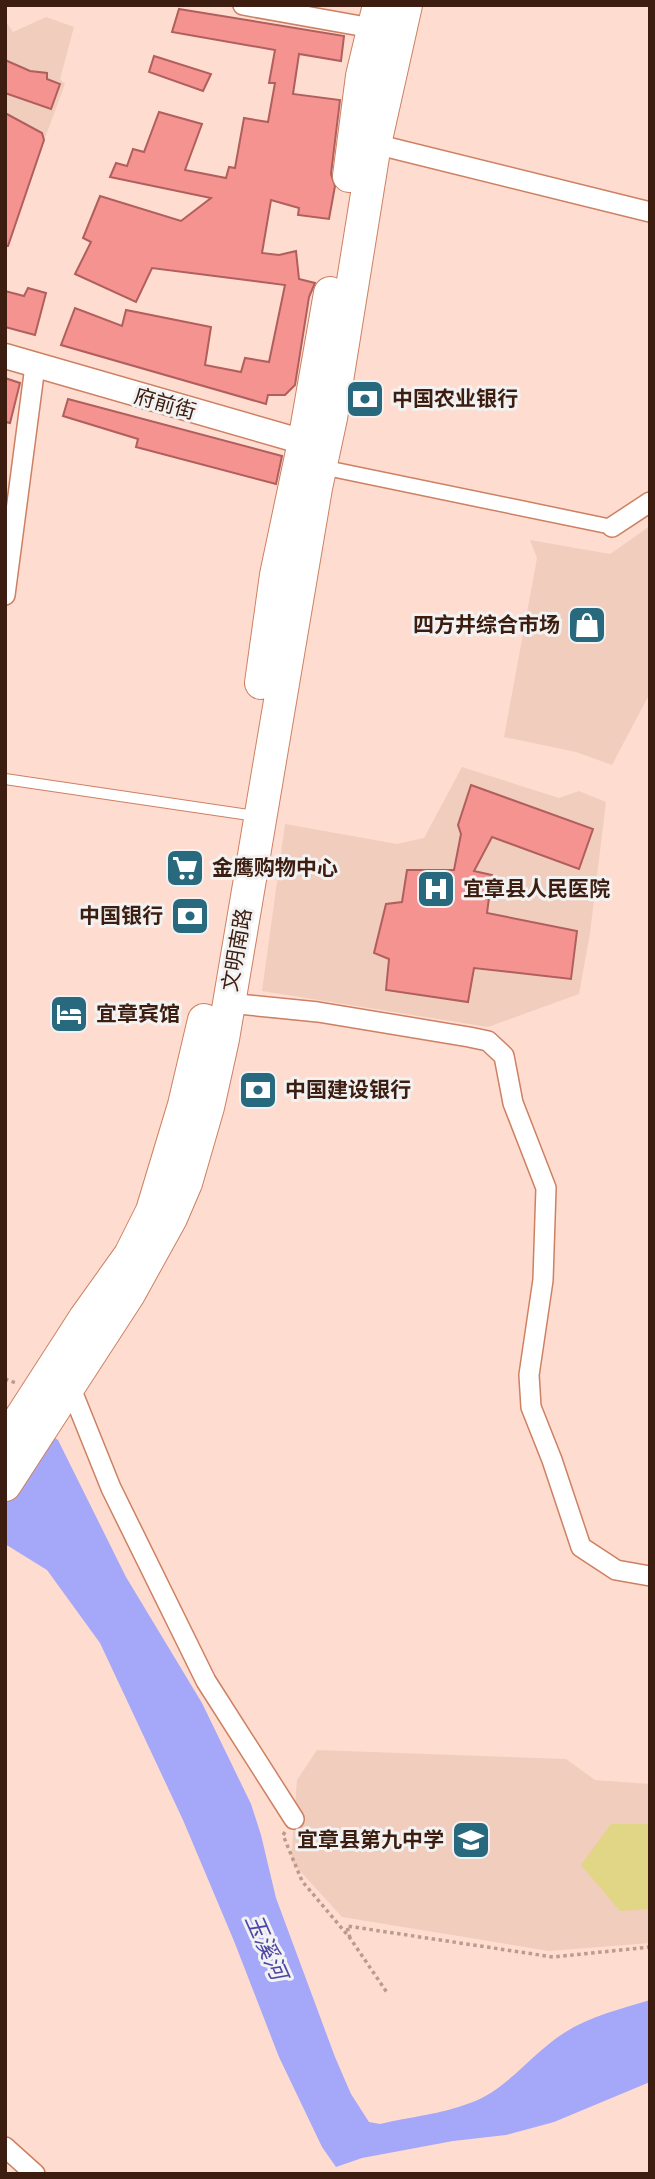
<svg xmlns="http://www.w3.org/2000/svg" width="655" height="2179" font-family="'Source Sans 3','Noto Sans SC',sans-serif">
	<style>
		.built { fill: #f1cdbe }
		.green { fill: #e0d685 }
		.water { fill: #a5a7f9 }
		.building { fill: #f49390; stroke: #b05f5d; stroke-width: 2 }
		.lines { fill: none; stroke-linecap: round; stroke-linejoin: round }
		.service-casing { stroke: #cd8062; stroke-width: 12 }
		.pedestrian-casing { stroke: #cd8062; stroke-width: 17 }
		.minor-casing { stroke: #cd8062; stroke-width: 22 }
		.tertiary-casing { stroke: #cd8062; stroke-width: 27 }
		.primary-casing { stroke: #cd8062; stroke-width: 34 }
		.path { stroke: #bc9b8e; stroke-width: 3.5; stroke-dasharray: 3.5 3.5; stroke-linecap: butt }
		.service { stroke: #fff; stroke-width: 10 }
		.pedestrian { stroke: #fff; stroke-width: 14 }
		.minor { stroke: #fff; stroke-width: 19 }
		.tertiary { stroke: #fff; stroke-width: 24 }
		.primary { stroke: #fff; stroke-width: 32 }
		.labels { text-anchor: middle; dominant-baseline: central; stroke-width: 6; stroke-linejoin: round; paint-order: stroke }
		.poi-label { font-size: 21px; font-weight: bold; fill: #3c1d10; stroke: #f2f2f2; text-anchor: start }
		.street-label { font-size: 21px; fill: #3c1d10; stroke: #f2f2f2 }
		.water-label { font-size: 23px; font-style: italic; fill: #4e46a5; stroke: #f2f2f2 }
	</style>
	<rect width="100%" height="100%" fill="#fedccf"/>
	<path class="built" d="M 46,17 L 74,27 L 60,79 L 65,84 L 32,173 L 5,255 L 5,20 L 13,32 Z
		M 650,526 L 650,693 L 612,765 L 576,752 L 504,737 L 537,558 L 530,540 L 610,554 Z
		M 462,767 L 559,798 L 579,791 L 606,802 L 590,933 L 579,994 L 488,1027 L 262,991 L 285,824 L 397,844 L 424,838 Z
		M 317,1750 L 566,1759 L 595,1780 L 650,1784 L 650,1943 L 549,1951 L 342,1917 L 291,1861 L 297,1780 Z"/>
	<path class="green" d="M 611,1824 L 650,1824 L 650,1909 L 620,1911 L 581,1865 Z"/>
	<path class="water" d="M 5,1405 L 58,1440 L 126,1577 L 202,1703 L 251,1804 L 261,1835 L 276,1898 L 335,2057 L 351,2094 L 369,2122 L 380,2124 C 409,2117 442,2114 470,2103 C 507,2090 531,2054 564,2033 C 590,2016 621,2009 650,2000 L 650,2082 L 554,2122 L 506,2135 L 453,2141 L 362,2158 L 336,2167 L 322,2147 L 279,2057 L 234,1941 L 183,1820 L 100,1643 L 47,1570 L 5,1544 Z"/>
	<path class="building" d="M 179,9 L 344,36 L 341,61 L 299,54 L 293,94 L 340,100 L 331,174 L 335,186 L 329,219 L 298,215 L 299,208 L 271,200 L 262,253 L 279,255 L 296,251 L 299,279 L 315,283 L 309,297 L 295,385 L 285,395 L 268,395 L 266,404 L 61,345 L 75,308 L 122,326 L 126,310 L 211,327 L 205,365 L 241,372 L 245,358 L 269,362 L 285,285 L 152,268 L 136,302 L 75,274 L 91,242 L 83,238 L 100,196 L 181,221 L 211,198 L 110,177 L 116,163 L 127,166 L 133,149 L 144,152 L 159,112 L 202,124 L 185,170 L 226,178 L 229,167 L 235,168 L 244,118 L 268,122 L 275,83 L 269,83 L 275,50 L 172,32 Z
		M 154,56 L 211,74 L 203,91 L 149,72 Z
		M 5,60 L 30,71 L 47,73 L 47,79 L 60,84 L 51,109 L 5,93 Z
		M 5,113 L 42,133 L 44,140 L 8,246 L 5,246 Z
		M 28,288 L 46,293 L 35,335 L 5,327 L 5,291 L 24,296 Z
		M 5,378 L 20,383 L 10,423 L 5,422 Z
		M 68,399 L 282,456 L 276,484 L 136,447 L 138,439 L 63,416 Z
		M 471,785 L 593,829 L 579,869 L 492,837 L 474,871 L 492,875 L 487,913 L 577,931 L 571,979 L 474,968 L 468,1002 L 386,990 L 389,959 L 374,953 L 386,904 L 402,902 L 407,870 L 454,870 L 461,834 L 458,825 Z"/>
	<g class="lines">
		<defs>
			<path id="service" d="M 5,779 L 256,816"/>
			<path id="pedestrian" d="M 336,470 L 612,527"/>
			<path id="minor" d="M 243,5 L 383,30
				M 375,144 L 650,212
				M 612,527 L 650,502
				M 5,595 L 35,366
				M 228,1003 L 318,1012 L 469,1037 L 488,1041 L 504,1056 L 513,1103 L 546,1188 L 543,1280 L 529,1375 L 531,1407 L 552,1460 L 581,1547 L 616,1570 L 650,1576
				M 70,1386 L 111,1488 L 206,1681 L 294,1819
				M 5,2147 L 35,2174"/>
			<path id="tertiary" d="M 5,356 L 321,447"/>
			<path id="primary" d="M 349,176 L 362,76 L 379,5
				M 261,683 L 276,575 L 304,442 L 330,293
				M 5,1442 L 85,1318 L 130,1255 L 152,1211 L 184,1105 L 204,1020
				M 5,1485 L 129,1294 L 171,1218 L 186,1183 L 208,1107 L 223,1039 L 316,488 L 331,418 L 375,144 L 406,5"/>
		</defs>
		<use href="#service" class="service-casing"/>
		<use href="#pedestrian" class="pedestrian-casing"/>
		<use href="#minor" class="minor-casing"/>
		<use href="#tertiary" class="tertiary-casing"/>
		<use href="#primary" class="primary-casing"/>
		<path class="path" d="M 5,1379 L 16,1383
			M 285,1832 L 283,1835 L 302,1881 L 350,1938 L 388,1994
			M 350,1938 L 347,1926 L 553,1957 L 650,1947"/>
		<use href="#service" class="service"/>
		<use href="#pedestrian" class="pedestrian"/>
		<use href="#minor" class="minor"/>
		<use href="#tertiary" class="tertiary"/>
		<use href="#primary" class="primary"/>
	</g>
	<defs>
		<symbol id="bank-square" viewBox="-11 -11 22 22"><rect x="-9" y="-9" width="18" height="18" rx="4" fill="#29697d" stroke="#f2f2f2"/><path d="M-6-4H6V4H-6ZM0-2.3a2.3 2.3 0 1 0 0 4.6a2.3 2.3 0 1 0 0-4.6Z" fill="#fff"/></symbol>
		<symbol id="shop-square" viewBox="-11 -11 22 22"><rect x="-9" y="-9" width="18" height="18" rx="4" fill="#29697d" stroke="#f2f2f2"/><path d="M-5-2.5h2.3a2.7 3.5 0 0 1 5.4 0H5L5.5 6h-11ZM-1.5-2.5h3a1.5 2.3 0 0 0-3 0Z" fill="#fff"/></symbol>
		<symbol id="supermarket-square" viewBox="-11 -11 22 22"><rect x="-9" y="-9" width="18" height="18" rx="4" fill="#29697d" stroke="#f2f2f2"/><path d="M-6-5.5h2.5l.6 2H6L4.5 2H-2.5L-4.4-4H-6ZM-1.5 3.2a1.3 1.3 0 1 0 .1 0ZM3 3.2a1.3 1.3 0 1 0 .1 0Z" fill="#fff"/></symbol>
		<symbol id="hospital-square" viewBox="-11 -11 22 22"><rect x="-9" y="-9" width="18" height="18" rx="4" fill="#29697d" stroke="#f2f2f2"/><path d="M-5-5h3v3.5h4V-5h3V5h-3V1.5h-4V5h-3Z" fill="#fff"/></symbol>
		<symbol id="hotel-square" viewBox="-11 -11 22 22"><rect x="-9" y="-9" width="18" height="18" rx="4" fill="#29697d" stroke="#f2f2f2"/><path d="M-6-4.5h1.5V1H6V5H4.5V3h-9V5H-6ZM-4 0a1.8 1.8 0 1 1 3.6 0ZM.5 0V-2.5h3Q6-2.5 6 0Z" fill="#fff"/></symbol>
		<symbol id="school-square" viewBox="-11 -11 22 22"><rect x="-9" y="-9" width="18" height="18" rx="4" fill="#29697d" stroke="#f2f2f2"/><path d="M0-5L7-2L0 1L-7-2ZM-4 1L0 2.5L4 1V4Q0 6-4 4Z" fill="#fff"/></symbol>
	</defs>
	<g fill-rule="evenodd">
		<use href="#bank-square" x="343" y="377" width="44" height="44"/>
		<use href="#shop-square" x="565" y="603" width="44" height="44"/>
		<use href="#supermarket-square" x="163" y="846" width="44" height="44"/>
		<use href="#hospital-square" x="414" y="867" width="44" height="44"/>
		<use href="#bank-square" x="168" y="894" width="44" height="44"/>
		<use href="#hotel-square" x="47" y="992" width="44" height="44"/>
		<use href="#bank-square" x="236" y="1068" width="44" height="44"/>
		<use href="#school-square" x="449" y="1818" width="44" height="44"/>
	</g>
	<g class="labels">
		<g class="poi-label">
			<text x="392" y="399">中国农业银行</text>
			<text x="560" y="625" text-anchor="end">四方井综合市场</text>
			<text x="212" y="868">金鹰购物中心</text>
			<text x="463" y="889">宜章县人民医院</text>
			<text x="163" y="916" text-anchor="end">中国银行</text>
			<text x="96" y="1014">宜章宾馆</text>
			<text x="285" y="1090">中国建设银行</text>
			<text x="444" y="1840" text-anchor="end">宜章县第九中学</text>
		</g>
		<g class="street-label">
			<text transform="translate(165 404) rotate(16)">府前街</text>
			<text transform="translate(237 950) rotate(-80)">文明南路</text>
		</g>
		<g class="water-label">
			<text transform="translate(266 1947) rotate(66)">玉溪河</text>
		</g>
	</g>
	<rect width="655" height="2179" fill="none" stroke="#3c1d10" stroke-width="14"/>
</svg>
